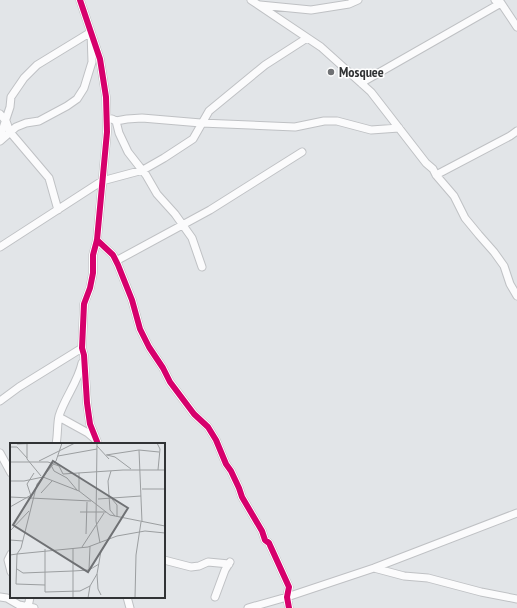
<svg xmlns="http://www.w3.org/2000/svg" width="517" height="608" font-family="'PT Sans Narrow',sans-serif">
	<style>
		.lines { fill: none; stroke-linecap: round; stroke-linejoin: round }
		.street-casing { stroke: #bfc1c4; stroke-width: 9 }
		.street { stroke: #fbfbfc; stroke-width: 7 }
		.cycleway-casing { stroke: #fff; stroke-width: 8 }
		.cycleway { stroke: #d6006c; stroke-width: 6 }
		.poi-dot { fill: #6f7174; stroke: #fff; stroke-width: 1.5 }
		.labels { text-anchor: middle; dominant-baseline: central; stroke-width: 3; stroke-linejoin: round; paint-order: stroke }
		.poi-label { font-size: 14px; font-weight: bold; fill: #313335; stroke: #fff; text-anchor: start }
		.inset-road { fill: none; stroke: #9b9ea0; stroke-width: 1 }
		.view { fill: #6f7174; fill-opacity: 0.15; stroke: #6f7174; stroke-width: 2 }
		.inset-edge { fill: none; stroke: #313335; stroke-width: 2 }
	</style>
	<rect width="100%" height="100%" fill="#e2e5e8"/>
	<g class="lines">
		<defs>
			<path id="street" d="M 80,0 L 100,59 L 106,97 L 107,132 L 97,240 L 93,255 L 93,273 L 90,288 L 84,304 L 82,348 L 84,355 L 87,403 L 90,424 L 98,444
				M 251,0 L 321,47 L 371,92 L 426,163 L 433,169 L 436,175 L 454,196 L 465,218 L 479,235 L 494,252 L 504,266 L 510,284 L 517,296
				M 495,0 L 501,3 L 517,27
				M 260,5 L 311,10 L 349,4 L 358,0
				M 361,83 L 501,3
				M 0,114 L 6,121 L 10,132 L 49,178 L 58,210
				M 112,119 L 116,121 L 119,133 L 128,152 L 146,175 L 157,194 L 175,214 L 192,238 L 202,267
				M 116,121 L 127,119 L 142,118 L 201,123 L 295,127 L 324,121 L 337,121 L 371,130 L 399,128
				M 0,137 L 10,107 L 11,97 L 24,78 L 37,65 L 91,32 L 92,62 L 84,88 L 77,99 L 67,106 L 39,121 L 26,123 L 16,127 L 0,141
				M 436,175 L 510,136 L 517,131
				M 97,240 L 113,255 L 118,265 L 132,300 L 140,329 L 149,347 L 163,368 L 170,382 L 194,414 L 208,427 L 216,440 L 226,464 L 231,471 L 239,488 L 242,497 L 262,531 L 265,540 L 269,543 L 289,587 L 287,597 L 289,608
				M 0,247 L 102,181 L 143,170 L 164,158 L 193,139 L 209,111 L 265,65 L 307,38
				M 116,261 L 210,210 L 302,152
				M 0,401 L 19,387 L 82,348
				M 59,417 L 88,433 L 95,439
				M 56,444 C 58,435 57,424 59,416 C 65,397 78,382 82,363
				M 0,453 L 11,473
				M 11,554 L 8,560 L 11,572
				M 164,560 L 191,567 L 199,566 L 208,562 L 229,564
				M 374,568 L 404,576 L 428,578 L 481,592 L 517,599
				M 0,597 L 7,598 L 19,605 L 34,608
				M 127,597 L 130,608
				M 215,597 L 225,570 L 230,562
				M 28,607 L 30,597
				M 248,608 L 287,597 L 374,568 L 517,513"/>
		</defs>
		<use href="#street" class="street-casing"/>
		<use href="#street" class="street"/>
		<defs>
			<path id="cycleway" d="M 80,0 L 100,59 L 106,97 L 107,132 L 97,240 L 93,255 L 93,273 L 90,288 L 84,304 L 82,348 L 84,355 L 87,403 L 90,424 L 98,444
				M 97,240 L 113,255 L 118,265 L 132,300 L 140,329 L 149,347 L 163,368 L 170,382 L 194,414 L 208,427 L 216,440 L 226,464 L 231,471 L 239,488 L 242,497 L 262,531 L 265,540 L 269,543 L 289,587 L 287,597 L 289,608"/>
		</defs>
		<use href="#cycleway" class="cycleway-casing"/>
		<use href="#cycleway" class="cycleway"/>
	</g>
	<circle class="poi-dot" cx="331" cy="72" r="4"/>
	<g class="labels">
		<g class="poi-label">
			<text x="339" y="72">Mosquee</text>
		</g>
	</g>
	<g transform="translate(10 443)">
		<rect width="155" height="155" fill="#e2e5e8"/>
		<path class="inset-road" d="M 17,0 L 17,16 L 31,33M 87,0 L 86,78 L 90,100M 147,0 L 150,6 L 148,27M 7,1 L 32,0M 87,3 L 99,16M 0,4 L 7,4 L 17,15M 129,7 L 132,79M 96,12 L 129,7 L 149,9M 97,12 L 105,14 L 121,26M 48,13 L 87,6M 29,18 L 65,0M 0,19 L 38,19 L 49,23 L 53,31 L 113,27 L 155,27M 41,22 L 44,28 L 57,35 L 67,47M 101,28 L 98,38 L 100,67 L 105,73M 69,30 L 69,48M 0,38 L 14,38 L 33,34 L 69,48 L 100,72 L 155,83M 132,46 L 155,46M 31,50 L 42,38M 21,53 L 17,41 L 24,30M 0,54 L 81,58M 88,56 L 131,53M 102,56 L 107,62 L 107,74M 0,64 L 23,51M 70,69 L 96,69M 0,88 L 19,68M 76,91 L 77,59M 0,97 L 13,98M 72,104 L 94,70M 35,106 L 35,149 L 70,148 L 80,143M 0,112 L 7,111 L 11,105 L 27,41 L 46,18 L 52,0M 7,126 L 13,130 L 63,128 L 79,127 L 89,121M 79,127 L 80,103M 87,131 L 88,146 L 91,152M 35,142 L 6,141 L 7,111 L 78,104 L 107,93 L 135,88 L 155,90M 63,155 L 63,105M 78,155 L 80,143 L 87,131 L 91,108 L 98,97M 125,155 L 126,112 L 131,79"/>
		<path class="view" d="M 43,18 L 118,65 L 78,129 L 3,82 Z"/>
		<rect width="155" height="155" class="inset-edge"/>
	</g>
</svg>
